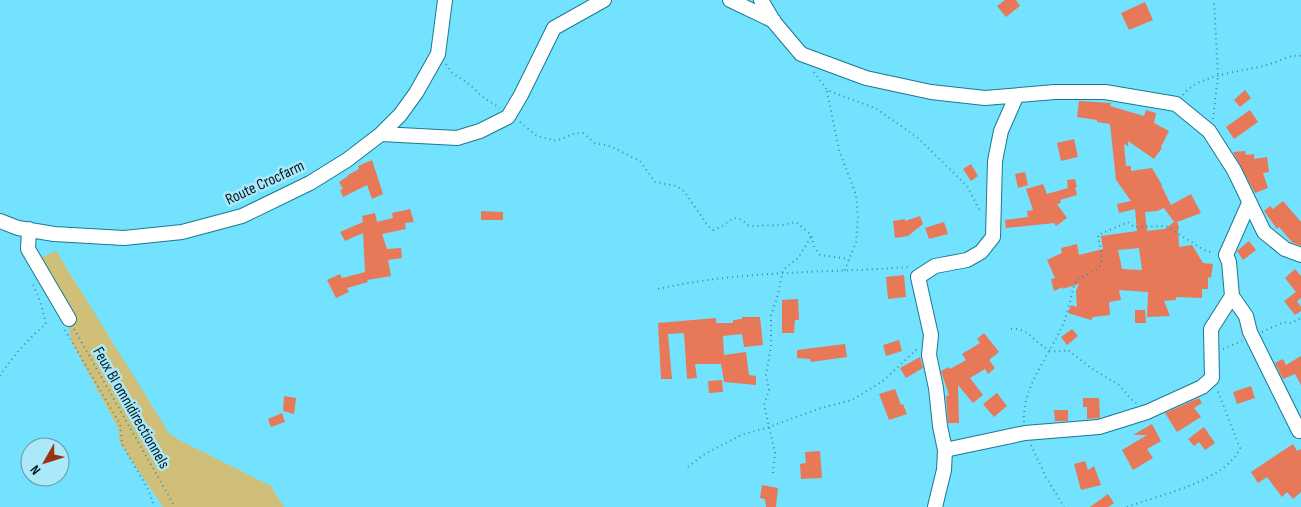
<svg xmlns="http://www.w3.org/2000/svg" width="1301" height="507" font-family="'Sofia Sans Condensed',sans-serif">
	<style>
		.green { fill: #cfbf78 }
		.building { fill: #e77858; fill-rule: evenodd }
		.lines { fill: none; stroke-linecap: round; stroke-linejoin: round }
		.minor-casing { stroke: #1b798d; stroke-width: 16 }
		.path { stroke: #428c9e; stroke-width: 2; stroke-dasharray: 1 4; stroke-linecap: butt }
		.minor { stroke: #fff; stroke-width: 14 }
		.labels { text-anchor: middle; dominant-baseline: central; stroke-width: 5; stroke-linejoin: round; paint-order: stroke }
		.street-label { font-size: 16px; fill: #021a20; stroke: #abe8f9 }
	</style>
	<rect width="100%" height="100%" fill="#72e2fe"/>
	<path class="green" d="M 56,251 L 169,433 L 181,441 L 271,486 L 284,507 L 163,507 L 120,443 L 118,428 L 72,343 L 66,312 L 38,259 Z"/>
	<path class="building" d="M 1005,0 L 1016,0 L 1020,6 L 1006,17 L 997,6 Z
		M 1145,2 L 1153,20 L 1129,30 L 1121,13 Z
		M 1245,90 L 1251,98 L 1240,107 L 1234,100 Z
		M 1079,101 L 1111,103 L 1110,106 L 1144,116 L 1146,110 L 1156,113 L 1154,123 L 1169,131 L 1161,147 L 1162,148 L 1154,159 L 1128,141 L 1128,146 L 1124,144 L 1126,166 L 1131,166 L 1131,171 L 1152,168 L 1162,185 L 1161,185 L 1171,205 L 1191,194 L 1201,213 L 1177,222 L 1179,228 L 1178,229 L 1179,247 L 1192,245 L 1203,263 L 1213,264 L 1211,278 L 1208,277 L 1208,289 L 1202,289 L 1202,298 L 1176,297 L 1176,300 L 1164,301 L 1170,316 L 1147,317 L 1148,292 L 1119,290 L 1121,300 L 1109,302 L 1110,315 L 1093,317 L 1091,320 L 1068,313 L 1071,305 L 1077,307 L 1076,291 L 1079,284 L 1062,289 L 1063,287 L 1054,291 L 1051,279 L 1055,278 L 1047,260 L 1062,253 L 1061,248 L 1077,244 L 1079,255 L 1103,249 L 1101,236 L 1137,231 L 1135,209 L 1119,213 L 1117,204 L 1131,201 L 1116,180 L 1110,124 L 1097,122 L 1097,120 L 1077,117 ZM 1164,208 L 1174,222 L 1165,229 L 1147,231 L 1145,212 L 1157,211 ZM 1139,248 L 1142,270 L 1122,269 L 1118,250 Z
		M 1250,110 L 1258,122 L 1234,139 L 1226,127 Z
		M 1074,139 L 1078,157 L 1061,161 L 1057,143 Z
		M 1245,151 L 1246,155 L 1254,154 L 1254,159 L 1267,157 L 1269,172 L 1263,173 L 1268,188 L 1255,193 L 1233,152 Z
		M 372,160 L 383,194 L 372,199 L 367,185 L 343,197 L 340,190 L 343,189 L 339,182 L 348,176 L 348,175 L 359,169 L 358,166 Z
		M 971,164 L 978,176 L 971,181 L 963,169 Z
		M 1025,172 L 1028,185 L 1018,188 L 1015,174 Z
		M 1075,179 L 1077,187 L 1075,187 L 1077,195 L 1060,200 L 1061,203 L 1057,204 L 1067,218 L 1056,226 L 1054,223 L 1006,228 L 1005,220 L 1028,217 L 1027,211 L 1033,210 L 1026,189 L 1043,184 L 1047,194 L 1068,188 L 1067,180 Z
		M 1283,201 L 1301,222 L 1301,246 L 1292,242 L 1279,227 L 1277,229 L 1264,211 L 1270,206 L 1273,209 Z
		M 410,209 L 414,222 L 405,223 L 406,229 L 382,234 L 387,249 L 401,248 L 402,258 L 388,260 L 391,276 L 367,280 L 368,282 L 347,288 L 349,292 L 336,298 L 327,280 L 340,274 L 342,278 L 365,272 L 363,233 L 345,241 L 340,232 L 363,222 L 362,216 L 375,213 L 377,222 L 393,218 L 392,213 Z
		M 481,211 L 503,212 L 503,220 L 481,220 Z
		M 920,216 L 923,224 L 908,236 L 895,238 L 893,221 L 905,219 L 905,221 Z
		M 944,222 L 948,234 L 929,239 L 925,228 Z
		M 1249,241 L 1256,250 L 1243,260 L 1237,251 Z
		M 1295,269 L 1301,276 L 1301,298 L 1297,301 L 1301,307 L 1301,311 L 1295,315 L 1284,301 L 1296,292 L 1285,278 Z
		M 904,275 L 906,297 L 888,299 L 886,277 Z
		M 798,299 L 799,320 L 795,320 L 794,333 L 782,333 L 782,300 Z
		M 1135,310 L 1145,310 L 1146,323 L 1135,323 Z
		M 742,317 L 760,317 L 763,345 L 744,347 L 742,334 L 723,336 L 724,355 L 746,352 L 749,375 L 756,376 L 756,385 L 724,382 L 721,364 L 695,364 L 697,378 L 687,379 L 684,333 L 668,334 L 672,379 L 661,379 L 658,323 L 716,318 L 716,323 L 733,323 L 733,320 L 742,319 Z
		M 1072,329 L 1078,336 L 1067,345 L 1061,337 Z
		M 984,333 L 999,352 L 989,360 L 995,368 L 988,374 L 985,369 L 970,378 L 983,395 L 973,403 L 958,385 L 959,423 L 948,423 L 946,396 L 949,395 L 941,371 L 949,367 L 950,369 L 966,360 L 962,354 L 980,343 L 977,339 Z
		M 899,340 L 902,351 L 886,356 L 883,345 Z
		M 845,344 L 847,357 L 811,362 L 810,359 L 797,358 L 797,350 Z
		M 1301,356 L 1301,385 L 1295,374 L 1283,379 L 1275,363 L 1283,359 L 1286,365 Z
		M 920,357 L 923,368 L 906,378 L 900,368 Z
		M 722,380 L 723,392 L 709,393 L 708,381 Z
		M 1251,386 L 1255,398 L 1237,404 L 1233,392 Z
		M 895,389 L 901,405 L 903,404 L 907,414 L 889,420 L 879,394 Z
		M 997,393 L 1007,406 L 994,417 L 983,404 Z
		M 284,396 L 296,398 L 294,414 L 283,411 Z
		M 1083,398 L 1099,398 L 1100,418 L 1087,419 L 1087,407 L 1083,407 Z
		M 1199,398 L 1202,403 L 1194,408 L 1201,417 L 1177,432 L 1165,413 Z
		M 1054,410 L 1068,410 L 1068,421 L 1055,421 Z
		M 282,413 L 285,422 L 271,427 L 268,419 Z
		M 1152,424 L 1161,441 L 1147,449 L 1153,458 L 1133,470 L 1122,450 L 1147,435 L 1133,435 Z
		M 1204,427 L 1215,443 L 1205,450 L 1199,442 L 1194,446 L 1188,439 Z
		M 1293,444 L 1297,451 L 1301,449 L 1301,492 L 1293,499 L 1287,492 L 1282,497 L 1267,477 L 1258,483 L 1251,472 Z
		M 820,451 L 822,478 L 801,479 L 800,464 L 806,463 L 805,452 Z
		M 1085,461 L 1088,470 L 1094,466 L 1101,485 L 1081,490 L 1074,464 Z
		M 762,485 L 778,488 L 776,507 L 766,507 L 765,499 L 760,498 Z
		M 1108,494 L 1114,503 L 1108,507 L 1090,507 Z"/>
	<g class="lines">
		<defs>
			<path id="minor" d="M 730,0 L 774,21
				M 761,0 L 774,22 L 801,54 L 866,78 L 931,92 L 985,98 L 1055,92 L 1105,92 L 1176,104 L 1209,131 L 1234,170 L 1264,232 L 1285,249 L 1301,255
				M 381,134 L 457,138 L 480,131 L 508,117 L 521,95 L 554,28 L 604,0
				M 1249,203 L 1226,255 L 1229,262 L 1232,296 L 1246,316 L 1250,332 L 1299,431
				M 0,221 L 18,228 L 54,234 L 124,238 L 182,232 L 242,216 L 310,183 L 347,160 L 381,134 L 400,115 L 416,93 L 438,54 L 445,0
				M 29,229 L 28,249 L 69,319
				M 945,450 L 1025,433 L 1099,427 L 1147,412 L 1202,387 L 1212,378 L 1211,329 L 1232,296
				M 935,507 L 944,470 L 945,450 L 940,426 L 936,388 L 929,355 L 931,335 L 918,277 L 935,266 L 967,260 L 981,252 L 993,237 L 995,161 L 1001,131 L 1016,97"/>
		</defs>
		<use href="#minor" class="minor-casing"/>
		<path class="path" d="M 446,64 L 451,72 L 469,84 L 484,98 L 500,108
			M 814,72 L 827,90 L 877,109 L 918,138 L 967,186 L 981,213
			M 827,91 L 839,150 L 856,195 L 858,217 L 856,242 L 844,272
			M 1183,95 C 1200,73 1243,72 1267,65 C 1278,62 1290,54 1301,56
			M 1213,119 L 1218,76 L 1214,0
			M 520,122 L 537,136 L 556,141 L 576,133 L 583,133 L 595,143 L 610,146 L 640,161 L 655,182 L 676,186 L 684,191 L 708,226 L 713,230 C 731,225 731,209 749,226 L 782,225 L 796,222 L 811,235 L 814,246 L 820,255 L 849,259
			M 658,289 C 741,270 826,273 911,267
			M 74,329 L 175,507
			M 1011,329 C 1028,326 1037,347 1052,351 C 1058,352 1063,351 1068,350 L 1091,368 L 1119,385 L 1131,399 L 1136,403
			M 65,330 L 120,424 L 122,444 L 149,491 L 154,507
			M 1262,332 L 1284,322 L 1291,323 L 1301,318
			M 1223,349 L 1242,341
			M 0,376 C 13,356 28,339 46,324 L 41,304 L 33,284
			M 1024,422 C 1022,385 1051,354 1064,322 C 1069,309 1071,294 1076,280 C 1082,276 1091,273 1097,269 C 1106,263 1099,244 1098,235 L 1126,223 L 1128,222 L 1134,227 L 1166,226 L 1204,250 L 1214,253
			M 1031,445 L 1046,477 L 1064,507
			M 688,467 L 703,455 L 741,435 L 769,427 L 821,408 L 852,400 L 883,381 L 917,349
			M 773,473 L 775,453 L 764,405 L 769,390 L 766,375 L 771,346 L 771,315 L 777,298 L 783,270 L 798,258 L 811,237
			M 1127,507 C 1159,495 1226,481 1240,448 L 1217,389"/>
		<use href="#minor" class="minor"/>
	</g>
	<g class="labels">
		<g class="street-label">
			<text transform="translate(265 183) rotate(-25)">Route Crocfarm</text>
			<text transform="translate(131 408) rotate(60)">Feux BI omnidirectionnels</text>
		</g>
	</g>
	<g transform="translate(45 462) rotate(231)"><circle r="24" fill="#abe8f9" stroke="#6796a2"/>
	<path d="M0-4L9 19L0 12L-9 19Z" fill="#9a3312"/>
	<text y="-8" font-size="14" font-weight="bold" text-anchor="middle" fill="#021a20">N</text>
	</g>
</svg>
